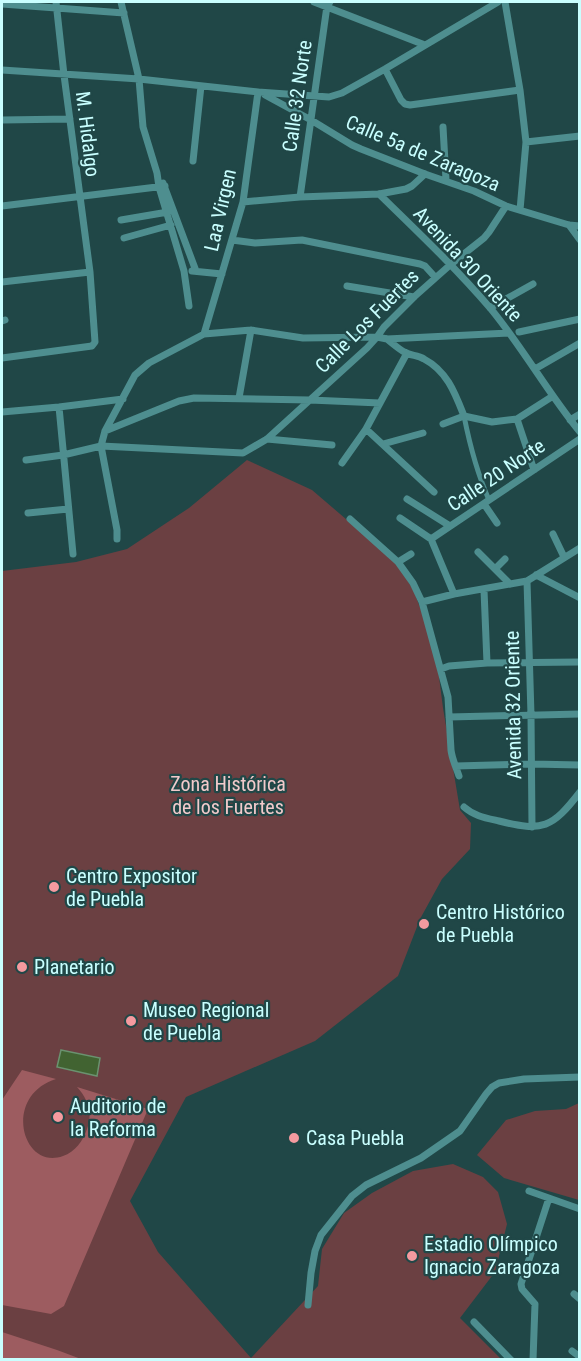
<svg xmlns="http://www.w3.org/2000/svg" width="581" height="1361" font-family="'Roboto Condensed',sans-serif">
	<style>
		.green { fill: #6b4042 }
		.forest { fill: #9d5c60 }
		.water { fill: #416331; stroke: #6a926f; stroke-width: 1.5 }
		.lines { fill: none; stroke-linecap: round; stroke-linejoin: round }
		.pedestrian { stroke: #4e8e8f; stroke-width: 5 }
		.minor { stroke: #4e8e8f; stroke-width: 7 }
		.poi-dot { fill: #f49a9f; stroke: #204747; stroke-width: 2 }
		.labels { text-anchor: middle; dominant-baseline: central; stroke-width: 4.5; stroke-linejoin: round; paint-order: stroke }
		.street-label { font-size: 20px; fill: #c9ffff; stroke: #204747 }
		.park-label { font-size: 20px; fill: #f2cacb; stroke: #204747 }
		.poi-label { font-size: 20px; fill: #c9ffff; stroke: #204747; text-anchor: start }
	</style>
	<rect width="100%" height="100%" fill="#204747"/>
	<path class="green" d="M 247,460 L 312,490 L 395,561 L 413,589 L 426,623 L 437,661 L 443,708 L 460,810 L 471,823 L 470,849 L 442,879 L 420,919 L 398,976 L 315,1041 L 186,1097 L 130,1201 L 158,1252 L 251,1358 L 318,1286 L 322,1249 L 344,1213 L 372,1193 L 413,1171 L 453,1164 L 483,1177 L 498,1192 L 507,1224 L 495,1272 L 460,1318 L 501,1359 L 2,1359 L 2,571 L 76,562 L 127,549 L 189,508 Z
		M 579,1103 L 579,1200 L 504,1178 L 477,1155 L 506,1120 L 535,1111 L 566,1109 Z"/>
	<path class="forest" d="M 22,1070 L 56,1079 C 2,1096 22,1171 63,1156 C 75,1152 83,1141 87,1129 C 93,1113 88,1099 77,1087 L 148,1109 L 64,1306 L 51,1314 L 2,1305 L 2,1100 Z
		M 2,1332 L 57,1350 L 81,1359 L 2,1359 Z"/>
	<path class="water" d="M 61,1050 L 100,1058 L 97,1076 L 57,1067 Z"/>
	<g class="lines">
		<path class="pedestrian" d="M 464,416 C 470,446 477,473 489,500"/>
		<path class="minor" d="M 121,2 L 139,79 L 143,127 L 157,173 L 159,187 L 184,271 L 189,306
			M 314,2 L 425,45
			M 505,2 L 520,90 L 526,142 L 520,210
			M 2,4 L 124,13
			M 385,69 L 401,100 L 405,104 L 410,105 L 520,90
			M 2,70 L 139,79 L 258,92 L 329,97 L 342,93 L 385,69 L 498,2
			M 265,95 L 311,120 L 352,145 L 361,149 L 425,174 L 474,191 L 506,206 L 569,225 L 580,226
			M 2,120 L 70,119
			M 443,127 L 446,180
			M 526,142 L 580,136
			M 193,161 L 201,86
			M 163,183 L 196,271
			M 379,194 C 417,231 456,268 491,309 C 523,348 548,393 580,432
			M 300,197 L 327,6 L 330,2
			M 243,202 L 300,197 L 379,194 L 406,189 L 412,186 L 425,174
			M 2,206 L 165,186
			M 121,220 L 168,212
			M 569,225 L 580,240
			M 124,238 L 171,225
			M 232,240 L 255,243 L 302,240 L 420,264 L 425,266 L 435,277
			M 192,271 L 222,274
			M 2,282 L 90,272
			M 347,286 L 414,297
			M 490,308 L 533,284
			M 2,321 L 5,320
			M 519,332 L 580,319
			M 204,334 L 243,202 L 258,92
			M 387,339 C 393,344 400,350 406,353 C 412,356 418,355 424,359 C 447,371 455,393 464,416
			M 2,358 L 92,346 L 95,342 L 90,272 L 64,75 L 56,2
			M 535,369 L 580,343
			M 239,398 L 251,330
			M 59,407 L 73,554
			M 2,412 L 59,407 L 123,399
			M 464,416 L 492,422 L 517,419 L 553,396
			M 517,419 L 534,470
			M 570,420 L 580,414
			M 443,424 L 464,416
			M 366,429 L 434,492
			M 105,431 L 179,401 L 194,398 L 310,400 L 380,403
			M 267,439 L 332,445
			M 383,444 L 423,433
			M 26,460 L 63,455 L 101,446 L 243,453 L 267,439 L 367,348 L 377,337 L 384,327 L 414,297 L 450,265 L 484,238 L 489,232 L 506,206
			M 342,463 L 366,429 L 407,353
			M 407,499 L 450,526
			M 484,504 L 497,523
			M 28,513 L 68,509
			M 400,518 L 431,539
			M 350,519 L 398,562 L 413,583 L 422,602 L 448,697 L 451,750 C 452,759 456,767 459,776
			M 553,534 L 564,557
			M 117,539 L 117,530 L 101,446 L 105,431 L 135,375 L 149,363 L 204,334 L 251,330 L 303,338 L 377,337 L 387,339 L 509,333
			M 431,539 L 580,439
			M 431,539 L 454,594
			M 478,552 L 510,584
			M 398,562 L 411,554
			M 495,569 L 505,559
			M 536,575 L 580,598
			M 527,581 L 531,715 L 532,827
			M 484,590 L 487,663
			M 422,602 L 454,594 L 527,581 L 580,548
			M 441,669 L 449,666 L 487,663 L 580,662
			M 449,717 L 580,714
			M 456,766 L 532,764 L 580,765
			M 464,807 C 474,816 486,818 499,821 C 543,832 552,828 580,792
			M 529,1191 L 580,1209
			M 574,1294 L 580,1299
			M 308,1305 L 311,1273 L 315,1251 L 321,1235 L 352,1196 L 366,1185 L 421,1158 L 460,1131 L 486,1094 L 492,1087 L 499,1083 L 524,1079 L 580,1077
			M 474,1322 L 511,1360
			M 572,1351 L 580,1357
			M 533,1360 L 535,1304 L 522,1289 L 521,1284 L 549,1198"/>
	</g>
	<g class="poi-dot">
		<circle cx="54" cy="887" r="6"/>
		<circle cx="424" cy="924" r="6"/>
		<circle cx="22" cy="967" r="6"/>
		<circle cx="131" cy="1021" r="6"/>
		<circle cx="58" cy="1117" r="6"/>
		<circle cx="294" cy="1138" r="6"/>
		<circle cx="412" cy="1256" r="6"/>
	</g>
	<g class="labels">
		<g class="street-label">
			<text transform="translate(297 96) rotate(-82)">Calle 32 Norte</text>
			<text transform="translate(88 134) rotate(83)">M. Hidalgo</text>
			<text transform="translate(423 153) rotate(23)">Calle 5a de Zaragoza</text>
			<text transform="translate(220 210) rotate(-77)">Laa Virgen</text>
			<text transform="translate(468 264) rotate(47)">Avenida 30 Oriente</text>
			<text transform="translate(367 321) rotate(-45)">Calle Los Fuertes</text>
			<text transform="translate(496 475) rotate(-34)">Calle 20 Norte</text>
			<text transform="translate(513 705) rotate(-91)">Avenida 32 Oriente</text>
		</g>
		<g class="park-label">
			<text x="228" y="784">Zona Histórica<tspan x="228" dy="23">de los Fuertes</tspan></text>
		</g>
		<g class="poi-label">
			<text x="66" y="876">Centro Expositor<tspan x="66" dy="23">de Puebla</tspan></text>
			<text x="436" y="912">Centro Histórico<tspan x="436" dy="23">de Puebla</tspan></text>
			<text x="34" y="967">Planetario</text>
			<text x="143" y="1010">Museo Regional<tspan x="143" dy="23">de Puebla</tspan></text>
			<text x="70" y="1106">Auditorio de<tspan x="70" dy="23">la Reforma</tspan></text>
			<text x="306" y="1138">Casa Puebla</text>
			<text x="424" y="1244">Estadio Olímpico<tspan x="424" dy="23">Ignacio Zaragoza</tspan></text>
		</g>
	</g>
	<rect width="581" height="1361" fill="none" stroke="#c9ffff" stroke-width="6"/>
</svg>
